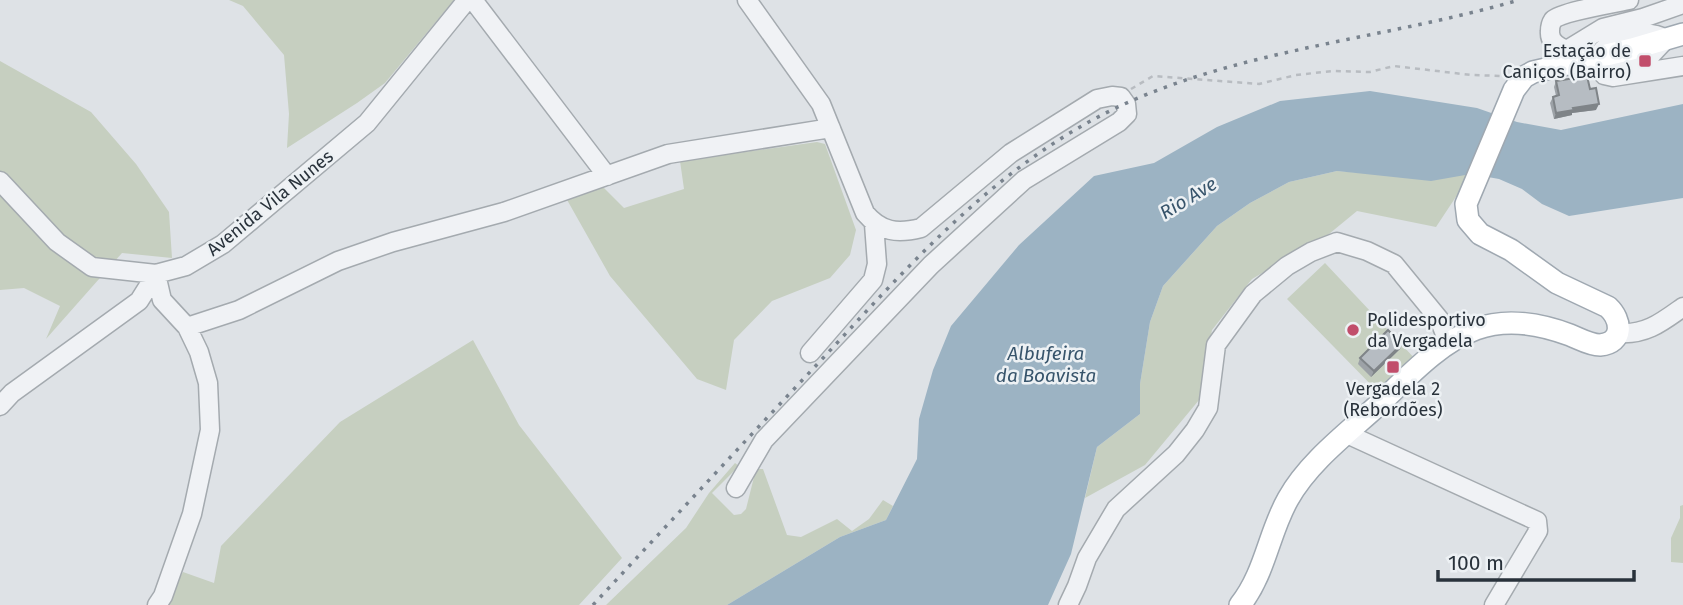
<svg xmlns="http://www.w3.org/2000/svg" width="1683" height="605" font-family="'Fira Sans',sans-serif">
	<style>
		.green { fill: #c6cfc0 }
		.water { fill: #9cb3c3 }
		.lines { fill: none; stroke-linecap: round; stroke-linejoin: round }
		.minor-casing { stroke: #a4aaaf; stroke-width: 21 }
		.major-casing { stroke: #9fa8b1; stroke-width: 24 }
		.path { stroke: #b8bcc1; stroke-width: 2.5; stroke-dasharray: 5 5; stroke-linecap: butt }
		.minor { stroke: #f0f2f5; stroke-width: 18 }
		.major { stroke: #fff; stroke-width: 21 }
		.rail { stroke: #79838e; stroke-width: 3.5; stroke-dasharray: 3.5 7; stroke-linecap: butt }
		.wall { fill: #9da2a7 }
		.shaded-wall { fill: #7f8488 }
		.building { fill: #b6bcc2; stroke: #7f8488; stroke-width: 2 }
		.poi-dot { fill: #c14e6b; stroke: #edf1f4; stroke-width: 2.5 }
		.labels { text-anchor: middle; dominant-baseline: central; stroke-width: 5; stroke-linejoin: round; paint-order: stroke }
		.poi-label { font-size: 18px; fill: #29323b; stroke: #edf1f4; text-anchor: end }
		.street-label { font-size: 18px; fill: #29323b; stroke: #edf1f4 }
		.water-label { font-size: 19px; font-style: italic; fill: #37546b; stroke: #edf1f4 }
	</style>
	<rect width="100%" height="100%" fill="#dee2e6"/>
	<path class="green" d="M 229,0 L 454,0 L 385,83 L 357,103 L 287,148 L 289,114 L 284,55 L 243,6 Z
		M 0,61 L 91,112 L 136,164 L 169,212 L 172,258 L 122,253 L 46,339 L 60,306 L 24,288 L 0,290 Z
		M 817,142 L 825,144 L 856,230 L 850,255 L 830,278 L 772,301 L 734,340 L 726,390 L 697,379 L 610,276 L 566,198 L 601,185 L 624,208 L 684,189 L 680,161 Z
		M 1337,171 L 1376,174 L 1471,174 L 1436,227 L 1357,211 L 1329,234 L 1252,279 L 1212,330 L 1199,400 L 1145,465 L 1085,498 L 1097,447 L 1140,414 L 1140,384 L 1150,322 L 1163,286 L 1217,226 L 1250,203 L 1289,182 Z
		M 1325,263 L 1418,362 L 1382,396 L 1287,299 Z
		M 473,340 L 519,425 L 622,558 L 579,605 L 165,605 L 183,572 L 214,583 L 221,546 L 340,422 Z
		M 735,463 L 739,466 L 712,493 L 734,515 L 741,514 L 746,509 L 756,469 L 763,469 L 787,535 L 801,537 L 837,519 L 852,531 L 869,519 L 883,500 L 893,506 L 886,520 L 840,537 L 727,605 L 606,605 L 686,528 L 709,493 Z
		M 1683,505 L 1683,563 L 1671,562 L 1671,538 L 1680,518 L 1680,506 Z"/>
	<path class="water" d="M 1370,91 L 1477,108 L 1517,122 L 1561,130 L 1683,104 L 1683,198 L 1569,216 L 1542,204 L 1522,189 L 1499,179 L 1471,174 L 1431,181 L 1337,171 L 1289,182 L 1250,203 L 1217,226 L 1163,286 L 1150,322 L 1140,384 L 1140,414 L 1097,447 L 1071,554 L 1048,605 L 727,605 L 840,537 L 886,520 L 917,459 L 919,419 L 933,370 L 951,326 L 1019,245 L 1094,176 L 1154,163 L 1217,127 L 1280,101 Z"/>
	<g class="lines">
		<defs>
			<path id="minor" d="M 473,0 L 607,176
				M 1629,0 C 1615,3 1561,12 1553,20 C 1551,23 1550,28 1550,31 C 1549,42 1558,47 1567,50 L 1603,28 L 1643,18 L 1683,4
				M 1596,57 C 1611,38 1644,26 1666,39 L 1651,55 L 1606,64
				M 1594,61 L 1604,75 L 1613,77 L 1683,66
				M 0,181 L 57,242 L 92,267 L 156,274 L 186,266 L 223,244 L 367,123 L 467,0
				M 156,274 L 162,300 L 187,327 L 199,352 L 208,383 L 210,430 L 192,514 L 163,596 L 157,605
				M 187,327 L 239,310 L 338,261 L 393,242 L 504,212 L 668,154 L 831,128
				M 1619,333 C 1646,335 1662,322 1683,307
				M 810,353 L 873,280 L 877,264 L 874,224
				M 0,406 L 12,393 L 139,301 L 156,274
				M 1347,434 L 1537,521 L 1538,531 L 1494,605
				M 736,488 L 764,440 L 931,265 L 1024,180 L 1119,122 L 1127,114 L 1126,104 L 1121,97 L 1112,96 L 1097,99 L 1011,153 L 921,228 C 897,234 881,232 865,213 L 821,104 L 747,0
				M 1068,605 L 1077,586 L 1087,558 L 1116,509 L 1176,454 L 1195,430 L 1208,408 L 1216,345 L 1253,294 L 1287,266 L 1311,252 L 1337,242 L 1367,251 L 1394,264 L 1439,319 L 1449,344"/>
			<path id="major" d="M 1240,605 C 1265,574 1269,532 1288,499 C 1308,463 1346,434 1376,407 C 1406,379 1438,343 1476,329 C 1506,318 1541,324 1570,335 C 1580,339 1590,345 1600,345 C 1624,343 1622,320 1608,307 L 1557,283 L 1511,250 L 1480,234 L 1468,220 L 1466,204 L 1514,90 L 1524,77 L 1533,72 L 1632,49 L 1683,34"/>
		</defs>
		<use href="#minor" class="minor-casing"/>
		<use href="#major" class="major-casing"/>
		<path class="path" d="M 1131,89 L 1153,76 L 1259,84 L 1296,75 L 1333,71 L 1370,72 L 1394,66 L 1471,75 L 1503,76"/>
		<use href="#minor" class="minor"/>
		<use href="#major" class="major"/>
		<path class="rail" d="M 593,605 C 670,522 747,439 824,357 C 913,261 999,163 1120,106 C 1242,49 1389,38 1519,0"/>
	</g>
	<path class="wall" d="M 1556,81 L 1590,89 L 1596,110 L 1572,113 L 1572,115 L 1554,119 L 1550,103 L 1553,97 L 1556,96 L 1554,87 Z
		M 1402,344 L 1400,349 L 1371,377 L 1358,364 L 1360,358 Z"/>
	<path class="shaded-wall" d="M 1599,104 L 1596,110 L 1572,113 L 1572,115 L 1554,119 L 1556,113 L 1573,108 Z
		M 1402,344 L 1400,349 L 1371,377 L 1374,371 Z"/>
	<path class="building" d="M 1587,76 L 1590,89 L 1596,88 L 1599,104 L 1573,108 L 1574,110 L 1556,113 L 1553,97 L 1559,95 L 1556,81 Z
		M 1388,330 L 1402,344 L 1374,371 L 1360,358 Z"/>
	<g class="poi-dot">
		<rect x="1638" y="54" width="14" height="14" rx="3.5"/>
		<circle cx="1353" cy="330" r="7"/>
		<rect x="1386" y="360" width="14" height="14" rx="3.5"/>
	</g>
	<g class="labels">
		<g class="poi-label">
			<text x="1631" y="51">Estação de<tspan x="1631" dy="21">Caniços (Bairro)</tspan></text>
			<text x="1367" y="320" text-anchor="start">Polidesportivo<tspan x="1367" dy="21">da Vergadela</tspan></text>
			<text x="1393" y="389" text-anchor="middle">Vergadela 2<tspan x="1393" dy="21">(Rebordões)</tspan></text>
		</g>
		<g class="street-label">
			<text transform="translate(270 203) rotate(-39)">Avenida Vila Nunes</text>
		</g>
		<g class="water-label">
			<text transform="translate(1188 198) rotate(-31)">Rio Ave</text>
			<text x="1046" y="353">Albufeira<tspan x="1046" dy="22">da Boavista</tspan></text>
		</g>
	</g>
	<path d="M1438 570v10h196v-10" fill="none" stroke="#29323b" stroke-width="3.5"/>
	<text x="1448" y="570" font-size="21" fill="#29323b" stroke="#edf1f4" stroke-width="5" paint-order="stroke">100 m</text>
</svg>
